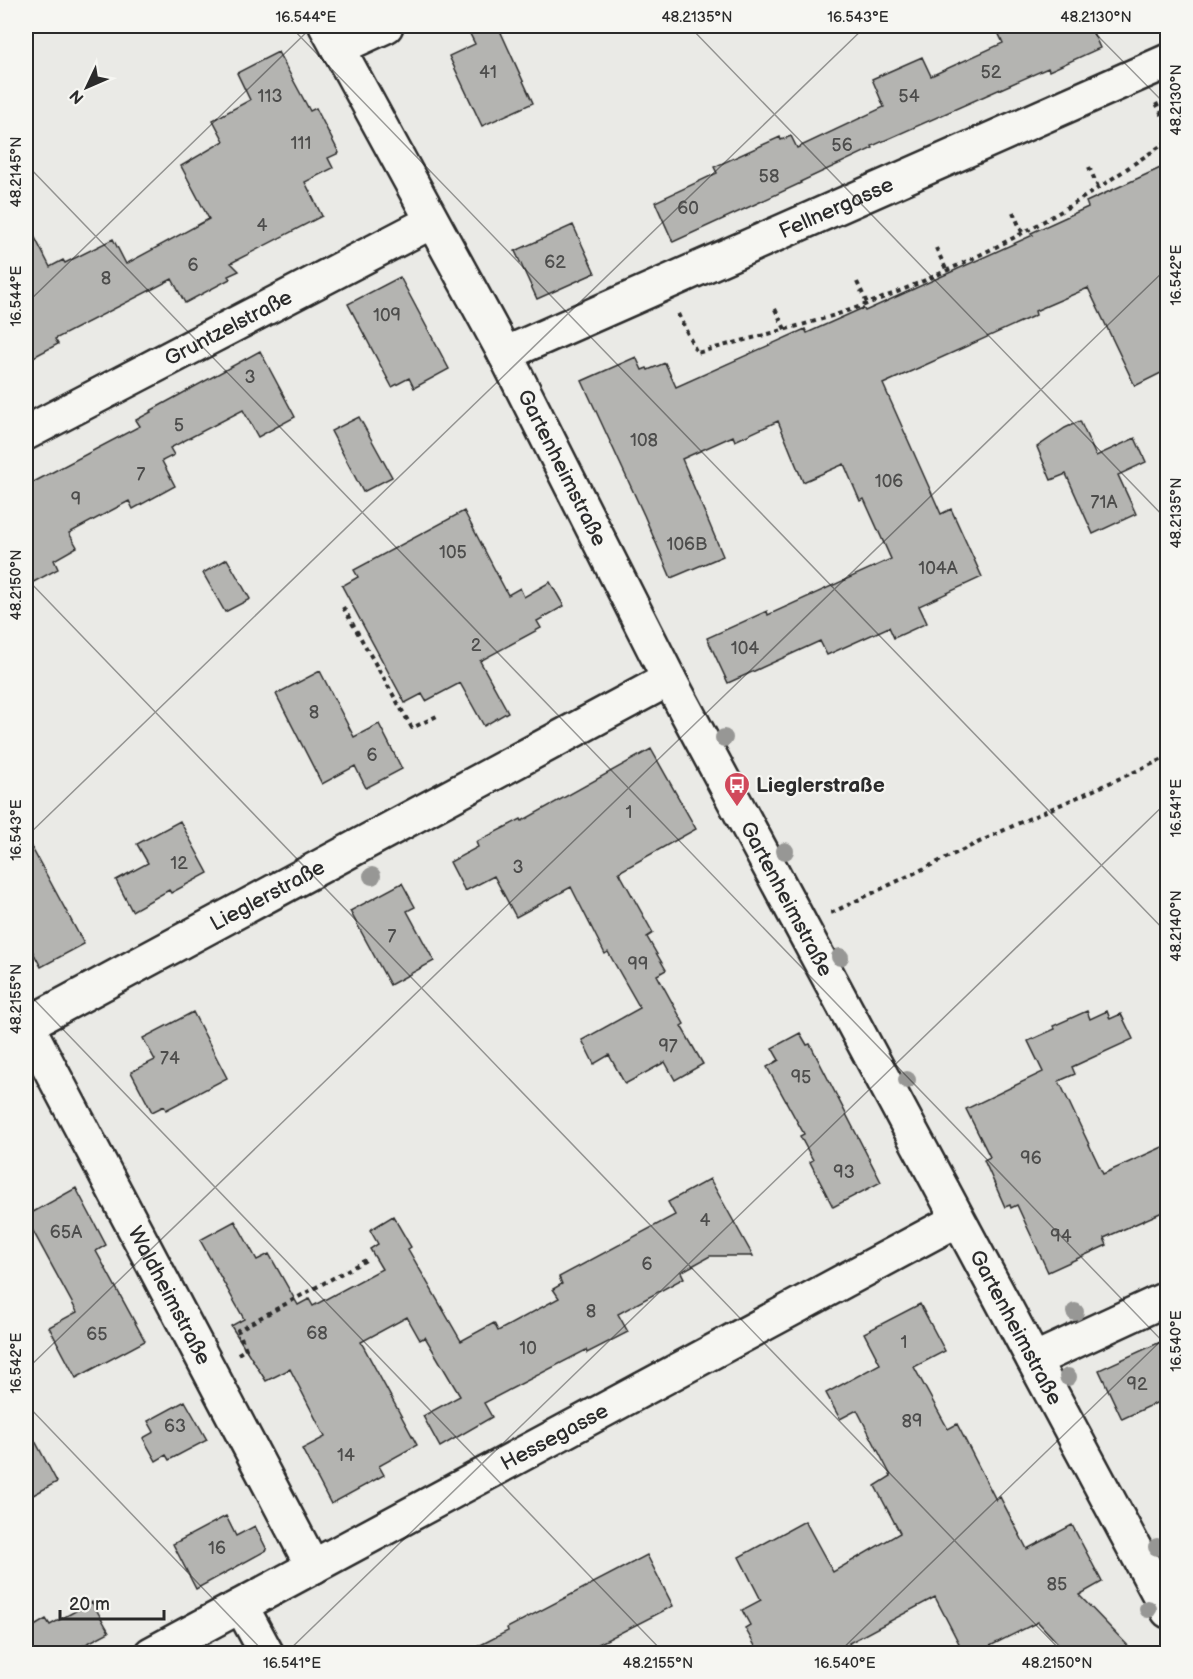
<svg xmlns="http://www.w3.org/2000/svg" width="1193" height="1679" font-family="'Balsamiq Sans',sans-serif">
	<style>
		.building { fill: #b4b4b1; stroke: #2b2b2b; stroke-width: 1.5 }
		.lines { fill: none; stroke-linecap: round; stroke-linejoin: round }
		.street-casing { stroke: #2b2b2b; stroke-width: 38 }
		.path { stroke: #2b2b2b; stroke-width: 4; stroke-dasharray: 4.5 4.5; stroke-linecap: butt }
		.street { stroke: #f6f6f2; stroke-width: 33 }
		.tree { fill: #979795 }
		.ticks { fill: none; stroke: #2b2b2b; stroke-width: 1.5; stroke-opacity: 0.45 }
		.labels { text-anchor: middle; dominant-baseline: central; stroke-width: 4.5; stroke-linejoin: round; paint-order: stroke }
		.number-label { font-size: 18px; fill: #4d4d4c }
		.street-label { font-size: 21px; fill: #2b2b2b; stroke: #f6f6f2 }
		.poi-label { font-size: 21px; font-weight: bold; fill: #2b2b2b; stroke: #f6f6f2; text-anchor: start }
		.neatline { fill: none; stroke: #2b2b2b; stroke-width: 2 }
		.ticks-label { font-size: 15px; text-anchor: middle; fill: #2b2b2b }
	</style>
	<rect width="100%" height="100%" fill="#eaeae6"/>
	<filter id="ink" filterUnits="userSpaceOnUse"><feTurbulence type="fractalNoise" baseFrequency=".0167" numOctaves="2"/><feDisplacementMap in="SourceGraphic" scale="12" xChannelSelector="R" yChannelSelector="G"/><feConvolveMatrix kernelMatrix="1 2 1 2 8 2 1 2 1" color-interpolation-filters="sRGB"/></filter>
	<g filter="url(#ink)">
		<path class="building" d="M 484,26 L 498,26 L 533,103 L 482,126 L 449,56 L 475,44 L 469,32 Z
			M 995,26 L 1090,26 L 1100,48 L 1049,71 L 1048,68 L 872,146 L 873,148 L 800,182 L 801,183 L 673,242 L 655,202 L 717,173 L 714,167 L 780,137 L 781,140 L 791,136 L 797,148 L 884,107 L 872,79 L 922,57 L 931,76 L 1003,43 Z
			M 278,52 L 310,111 L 316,108 L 339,153 L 328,158 L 333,168 L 305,182 L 322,216 L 231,263 L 239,271 L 228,276 L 230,279 L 185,303 L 172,279 L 55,339 L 58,344 L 26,361 L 26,220 L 50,267 L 63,260 L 65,263 L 113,239 L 126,264 L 209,219 L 181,166 L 224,141 L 213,120 L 250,100 L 237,73 Z
			M 1167,165 L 1167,370 L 1135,386 L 1088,288 L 1035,311 L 1036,315 L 883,384 L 941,514 L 951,509 L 982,577 L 919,606 L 927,623 L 894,638 L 889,627 L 827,655 L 820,641 L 728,683 L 707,638 L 767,611 L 768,615 L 891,559 L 864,499 L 860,501 L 844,464 L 803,482 L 778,421 L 735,441 L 733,436 L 682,459 L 723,556 L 671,578 L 644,515 L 582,381 L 636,357 L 642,370 L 647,368 L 648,370 L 665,363 L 676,387 L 805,329 L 807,333 L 863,308 L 865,311 L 1033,235 L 1031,233 L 1088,207 L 1086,202 Z
			M 573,225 L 595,273 L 537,299 L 515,251 Z
			M 400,277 L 449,369 L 414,388 L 409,378 L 392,387 L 348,304 Z
			M 260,351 L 295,417 L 258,437 L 243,410 L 170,448 L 174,455 L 162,461 L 175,486 L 133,509 L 129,501 L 69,533 L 77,547 L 54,560 L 58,569 L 26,586 L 26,486 L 140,426 L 136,420 L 151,412 L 150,411 Z
			M 359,417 L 392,477 L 363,492 L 331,431 Z
			M 1080,421 L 1096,456 L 1135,438 L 1146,462 L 1118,475 L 1136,514 L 1093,534 L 1066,474 L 1051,480 L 1037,447 L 1065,428 Z
			M 464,511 L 508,595 L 520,588 L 524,597 L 550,582 L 564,606 L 537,621 L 541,628 L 480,661 L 508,712 L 484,726 L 460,683 L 426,701 L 422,694 L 405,703 L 342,586 L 358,577 L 354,570 Z
			M 227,559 L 250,599 L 225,612 L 203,573 Z
			M 320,671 L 354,737 L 379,724 L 402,769 L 366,788 L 355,766 L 322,784 L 276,694 Z
			M 651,749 L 696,829 L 619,872 L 653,933 L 647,937 L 666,970 L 657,975 L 684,1024 L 681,1026 L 703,1064 L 675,1080 L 665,1062 L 625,1084 L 609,1055 L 594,1064 L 582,1040 L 640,1008 L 608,952 L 605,954 L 571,887 L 516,917 L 494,876 L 465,891 L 450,862 L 478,847 L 476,842 L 521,819 L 522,821 Z
			M 180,821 L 208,873 L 171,893 L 169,890 L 132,911 L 116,880 L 148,863 L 137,844 Z
			M 26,837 L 84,944 L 41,967 L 26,939 Z
			M 402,883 L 415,907 L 407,911 L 434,961 L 390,985 L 350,911 Z
			M 1087,1011 L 1090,1019 L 1107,1011 L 1110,1019 L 1121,1014 L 1133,1039 L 1072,1067 L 1075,1074 L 1059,1081 L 1103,1174 L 1167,1145 L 1167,1210 L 1104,1238 L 1107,1245 L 1048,1272 L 1017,1205 L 1011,1208 L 1010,1205 L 1005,1207 L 984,1160 L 990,1157 L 966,1109 L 1043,1072 L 1028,1041 L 1055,1029 L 1053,1026 Z
			M 193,1012 L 227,1078 L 166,1110 L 164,1106 L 152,1112 L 131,1072 L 155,1060 L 143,1038 Z
			M 800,1033 L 807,1045 L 810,1044 L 881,1182 L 833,1207 L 810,1162 L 813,1160 L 800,1136 L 804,1134 L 767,1067 L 779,1060 L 772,1048 Z
			M 710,1179 L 753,1256 L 710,1256 L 681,1272 L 684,1278 L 618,1314 L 628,1332 L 587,1353 L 586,1350 L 484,1403 L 492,1417 L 440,1447 L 423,1416 L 460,1396 L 425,1337 L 420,1340 L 407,1317 L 361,1342 L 417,1445 L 379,1466 L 384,1475 L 331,1504 L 302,1449 L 325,1437 L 290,1369 L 266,1381 L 231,1326 L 244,1319 L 200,1240 L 235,1221 L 257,1260 L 269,1254 L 298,1305 L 309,1299 L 313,1306 L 382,1269 L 370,1249 L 378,1244 L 370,1230 L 393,1216 L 411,1247 L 408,1249 L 461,1341 L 494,1323 L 498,1331 L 559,1298 L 553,1289 L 562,1284 L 559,1277 L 675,1215 L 668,1202 Z
			M 76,1188 L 106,1245 L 96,1251 L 145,1341 L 76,1378 L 49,1327 L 77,1312 L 26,1218 L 26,1216 Z
			M 920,1304 L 945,1351 L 914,1367 L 948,1429 L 957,1424 L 996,1500 L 1000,1497 L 1027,1549 L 1072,1525 L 1102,1582 L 1079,1595 L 1135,1653 L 1067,1653 L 1038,1622 L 976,1653 L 964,1653 L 935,1597 L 849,1643 L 854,1653 L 759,1653 L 745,1628 L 750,1625 L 742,1610 L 761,1600 L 739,1557 L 805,1521 L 833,1572 L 900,1533 L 875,1486 L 891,1476 L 857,1410 L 840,1419 L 826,1393 L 880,1364 L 864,1333 Z
			M 1167,1339 L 1167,1398 L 1122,1419 L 1099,1370 Z
			M 185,1401 L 207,1440 L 169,1460 L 166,1455 L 156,1461 L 143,1438 L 154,1432 L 148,1421 Z
			M 26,1424 L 57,1482 L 26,1499 Z
			M 226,1516 L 236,1536 L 255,1526 L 267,1550 L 196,1589 L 173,1544 Z
			M 647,1555 L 673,1606 L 581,1653 L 465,1653 L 508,1631 L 507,1628 Z
			M 92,1602 L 109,1632 L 69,1653 L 26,1653 L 26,1631 L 46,1619 L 50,1625 Z"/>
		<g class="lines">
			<defs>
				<g id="street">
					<path id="s1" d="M 326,26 L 505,354 L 669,679 L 1168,1611"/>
					<path d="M 338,48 L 386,26"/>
					<path id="s2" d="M 505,354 L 1168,61"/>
					<path id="s3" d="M 26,433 L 431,222"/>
					<path id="s4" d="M 26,1023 L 313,1567"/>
					<path id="s5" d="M 26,1025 L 669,679"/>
					<path d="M 1034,1360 L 1168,1298"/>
					<path d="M 241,1606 L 267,1654"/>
					<path id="s6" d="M 151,1654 L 957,1220"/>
				</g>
			</defs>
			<use href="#street" class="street-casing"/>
			<path class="path" d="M 1156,103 L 1168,126
				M 1089,167 L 1098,187
				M 1013,212 L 1022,232
				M 936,248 L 946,269
				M 857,282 L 867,303
				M 775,309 L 785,329
				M 678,314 L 697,353 C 753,337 810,325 864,305 C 926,282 996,249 1053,216 C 1093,193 1130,166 1168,141
				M 343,607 L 412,728 L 439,715
				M 831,913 L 1017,824 L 1168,757
				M 238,1354 L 246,1349 L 238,1330 L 366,1260"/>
			<use href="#street" class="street"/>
		</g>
		<g class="tree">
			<circle cx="724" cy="738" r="9"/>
			<circle cx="785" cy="851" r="9"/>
			<circle cx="372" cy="876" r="9"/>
			<circle cx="840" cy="957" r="9"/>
			<circle cx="907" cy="1080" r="9"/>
			<circle cx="1075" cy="1312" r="9"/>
			<circle cx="1068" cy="1377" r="9"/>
			<circle cx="1157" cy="1547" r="9"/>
			<circle cx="1148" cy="1609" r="9"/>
		</g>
	</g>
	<path class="ticks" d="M 290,26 L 1168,934M 689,26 L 1168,521M 1088,26 L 1168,107M 26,164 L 1168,1347M 26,304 L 313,26M 26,578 L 1064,1654M 26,837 L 866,26M 26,991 L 665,1654M 26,1370 L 1168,267M 26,1404 L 266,1654M 285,1654 L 1168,801M 837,1654 L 1168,1334"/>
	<defs>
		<symbol id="bus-pin" viewBox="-11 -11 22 30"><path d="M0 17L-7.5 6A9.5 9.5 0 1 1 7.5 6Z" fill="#d1495b" stroke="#f6f6f2"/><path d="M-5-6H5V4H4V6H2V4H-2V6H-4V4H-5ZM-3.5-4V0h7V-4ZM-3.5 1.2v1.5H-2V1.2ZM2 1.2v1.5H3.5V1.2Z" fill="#fff"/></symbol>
	</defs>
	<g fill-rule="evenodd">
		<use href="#bus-pin" x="722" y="770" width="30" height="40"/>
	</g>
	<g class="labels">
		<g class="number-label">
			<text x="488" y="72">41</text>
			<text x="991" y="72">52</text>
			<text x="270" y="96">113</text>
			<text x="909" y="96">54</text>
			<text x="301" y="143">111</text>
			<text x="842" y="145">56</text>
			<text x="769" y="176">58</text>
			<text x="688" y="208">60</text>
			<text x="262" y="225">4</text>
			<text x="555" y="262">62</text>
			<text x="193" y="265">6</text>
			<text x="106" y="278">8</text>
			<text x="387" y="315">109</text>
			<text x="250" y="377">3</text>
			<text x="179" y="425">5</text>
			<text x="644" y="440">108</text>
			<text x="141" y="474">7</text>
			<text x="889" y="481">106</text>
			<text x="76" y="499">9</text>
			<text x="1104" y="502">71A</text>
			<text x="687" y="544">106B</text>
			<text x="453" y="552">105</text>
			<text x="938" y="568">104A</text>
			<text x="476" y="645">2</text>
			<text x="745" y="648">104</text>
			<text x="314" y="712">8</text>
			<text x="372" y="755">6</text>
			<text x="629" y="812">1</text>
			<text x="179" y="863">12</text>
			<text x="518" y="867">3</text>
			<text x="392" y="936">7</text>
			<text x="638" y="964">99</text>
			<text x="668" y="1046">97</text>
			<text x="170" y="1058">74</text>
			<text x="801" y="1077">95</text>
			<text x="1031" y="1158">96</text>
			<text x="844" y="1172">93</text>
			<text x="705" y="1220">4</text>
			<text x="66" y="1232">65A</text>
			<text x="1061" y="1236">94</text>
			<text x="647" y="1264">6</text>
			<text x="591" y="1311">8</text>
			<text x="317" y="1333">68</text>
			<text x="97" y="1334">65</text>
			<text x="904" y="1342">1</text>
			<text x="528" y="1348">10</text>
			<text x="1137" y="1384">92</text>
			<text x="912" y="1421">89</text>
			<text x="175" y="1426">63</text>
			<text x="346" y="1455">14</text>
			<text x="217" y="1548">16</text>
			<text x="1057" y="1584">85</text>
		</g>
		<g class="street-label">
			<text stroke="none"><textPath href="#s2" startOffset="362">Fellnergasse</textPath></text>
			<text stroke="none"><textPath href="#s3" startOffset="228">Gruntzelstraße</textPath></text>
			<text stroke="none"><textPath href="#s1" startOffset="501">Gartenheimstraße</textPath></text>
			<text stroke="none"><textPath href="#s5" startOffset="274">Lieglerstraße</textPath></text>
			<text stroke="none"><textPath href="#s1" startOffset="987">Gartenheimstraße</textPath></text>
			<text stroke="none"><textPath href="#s4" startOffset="308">Waldheimstraße</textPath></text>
			<text stroke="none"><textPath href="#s1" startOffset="1473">Gartenheimstraße</textPath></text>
			<text stroke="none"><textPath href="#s6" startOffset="458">Hessegasse</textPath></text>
		</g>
		<g class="poi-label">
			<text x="756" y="785">Lieglerstraße</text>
		</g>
	</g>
	<rect width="1193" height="1679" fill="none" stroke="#f6f6f2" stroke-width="66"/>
	<g transform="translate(87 87) rotate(226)" stroke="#f6f6f2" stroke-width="4.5" paint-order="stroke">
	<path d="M0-4.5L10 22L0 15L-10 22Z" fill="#2b2b2b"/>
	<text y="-9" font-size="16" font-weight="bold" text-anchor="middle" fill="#2b2b2b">N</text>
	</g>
	<path d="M60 1610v9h104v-9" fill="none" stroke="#2b2b2b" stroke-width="3"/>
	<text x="69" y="1610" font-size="18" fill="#2b2b2b" stroke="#f6f6f2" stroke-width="4.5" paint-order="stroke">20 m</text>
	<rect x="33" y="33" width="1127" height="1613" class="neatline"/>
	<g class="ticks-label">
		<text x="306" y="22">16.544°E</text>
		<text x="697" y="22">48.2135°N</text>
		<text x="858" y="22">16.543°E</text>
		<text x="1096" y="22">48.2130°N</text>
		<text transform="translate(1176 100) rotate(-90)" y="5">48.2130°N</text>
		<text transform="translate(16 172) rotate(-90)" y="5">48.2145°N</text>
		<text transform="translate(1176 275) rotate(-90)" y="5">16.542°E</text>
		<text transform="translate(16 296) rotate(-90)" y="5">16.544°E</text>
		<text transform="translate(1176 513) rotate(-90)" y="5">48.2135°N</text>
		<text transform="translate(16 585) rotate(-90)" y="5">48.2150°N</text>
		<text transform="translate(1176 808) rotate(-90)" y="5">16.541°E</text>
		<text transform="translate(16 830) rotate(-90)" y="5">16.543°E</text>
		<text transform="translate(1176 926) rotate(-90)" y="5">48.2140°N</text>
		<text transform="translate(16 999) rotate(-90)" y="5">48.2155°N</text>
		<text transform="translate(1176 1341) rotate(-90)" y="5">16.540°E</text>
		<text transform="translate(16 1363) rotate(-90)" y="5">16.542°E</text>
		<text x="292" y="1668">16.541°E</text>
		<text x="658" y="1668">48.2155°N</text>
		<text x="845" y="1668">16.540°E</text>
		<text x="1057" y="1668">48.2150°N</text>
	</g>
</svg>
